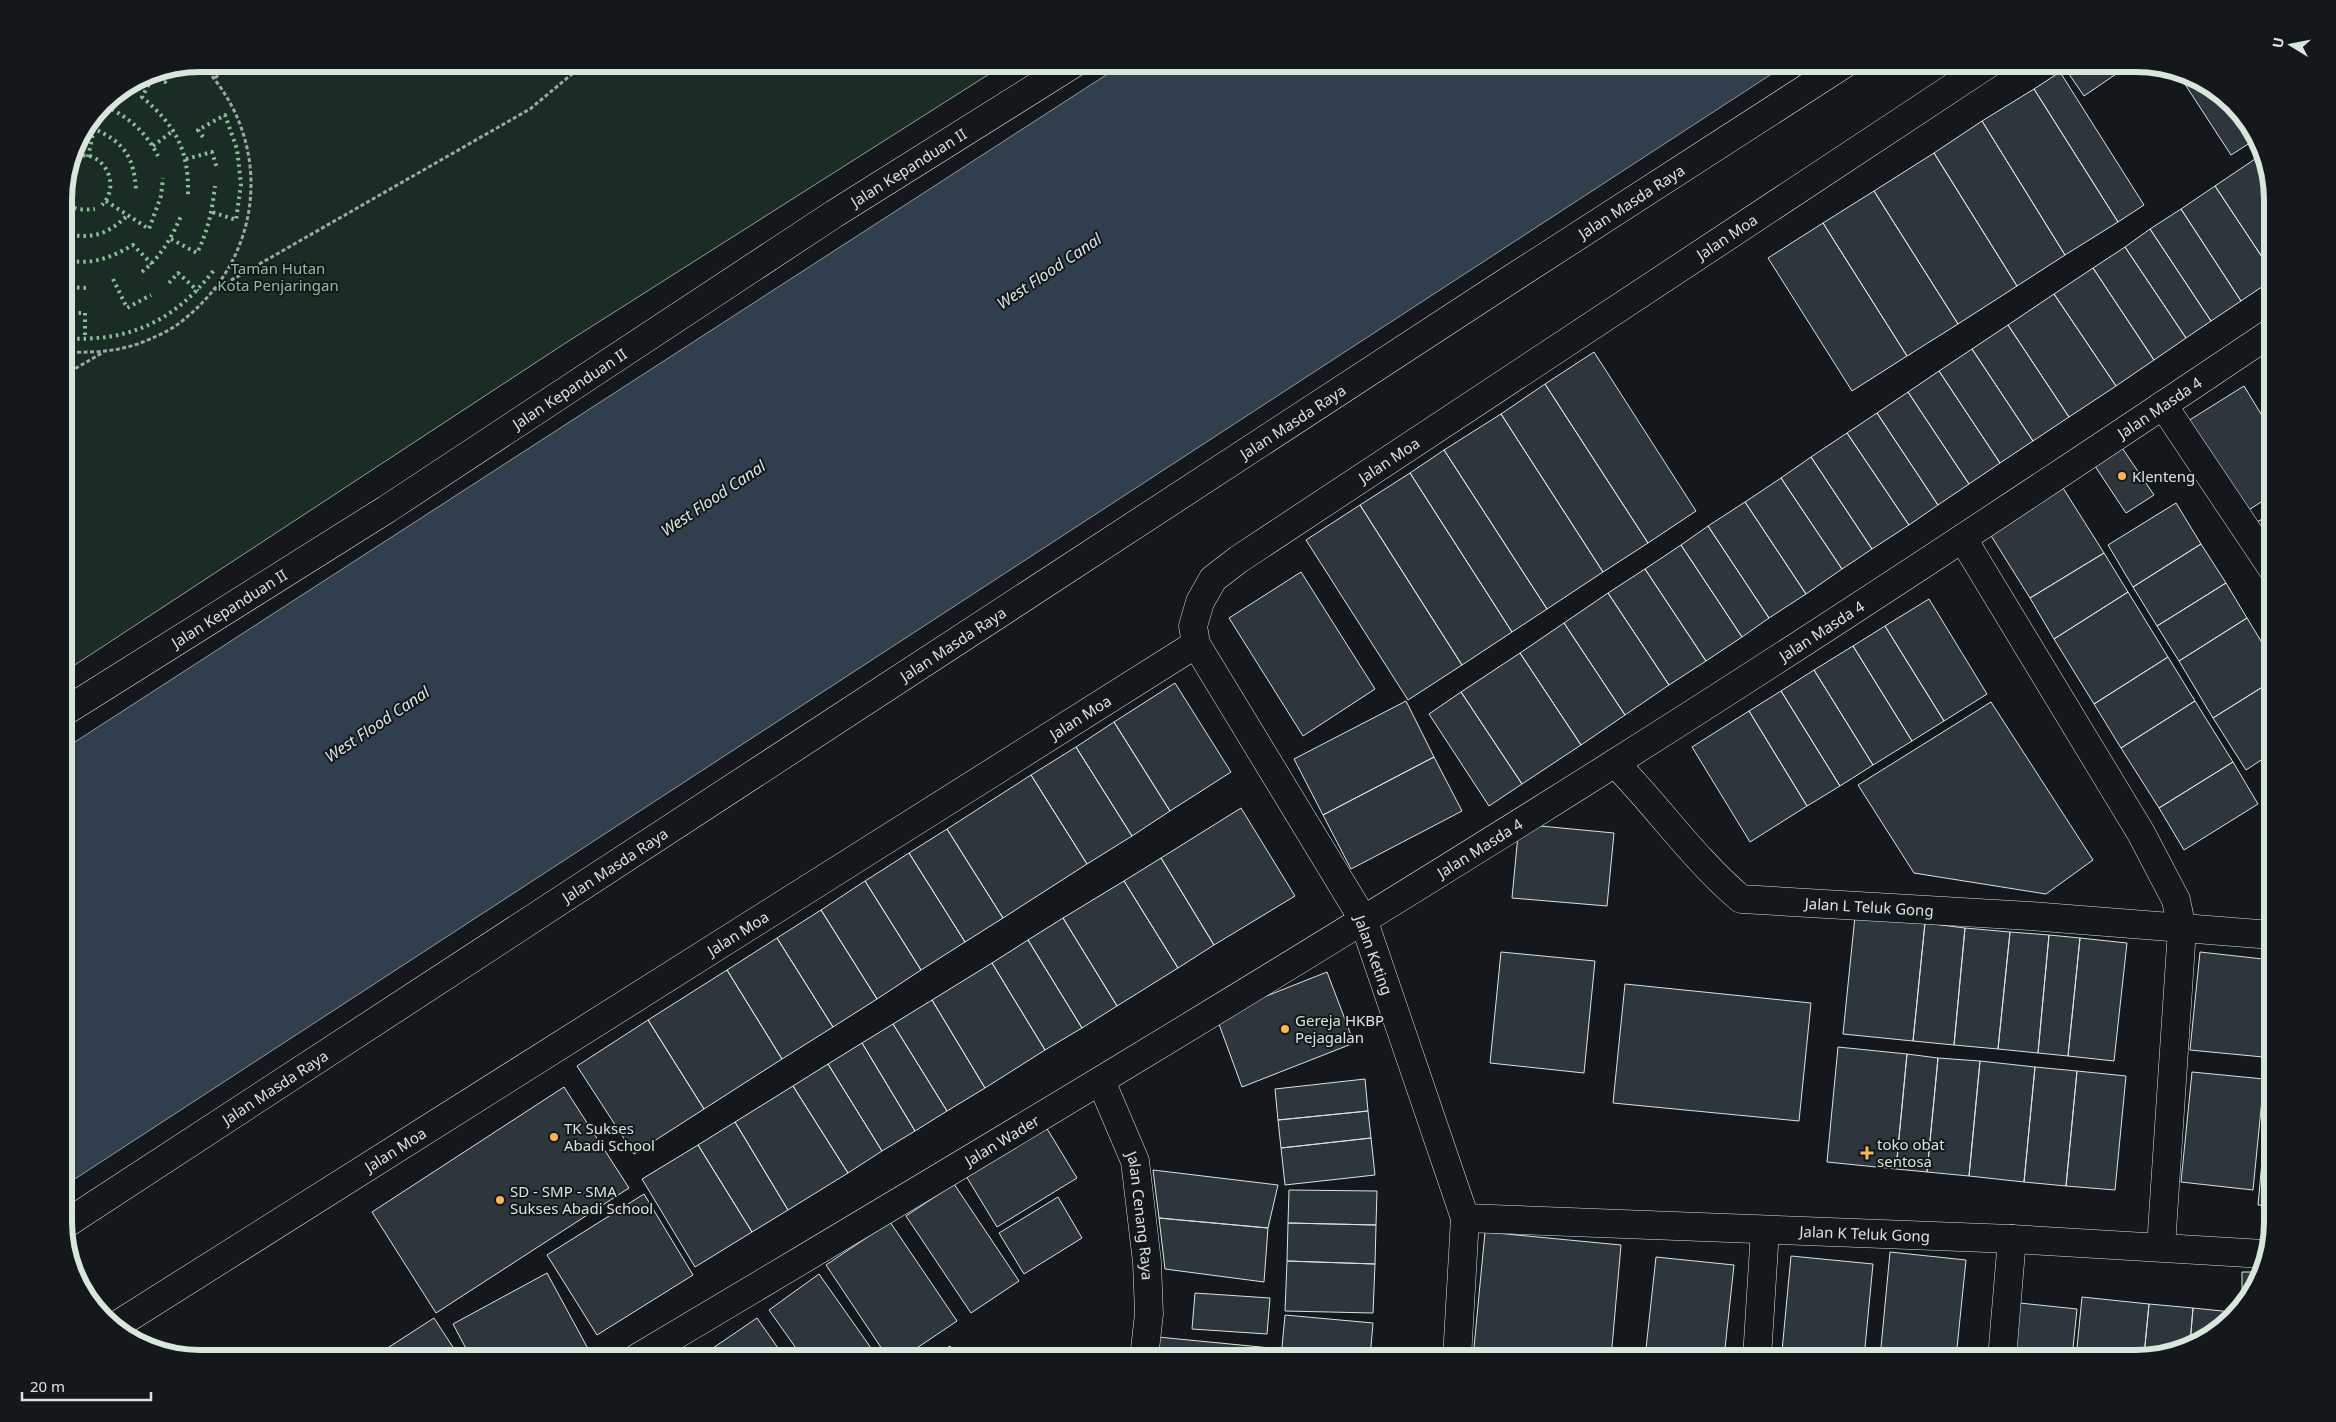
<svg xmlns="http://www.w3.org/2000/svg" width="2336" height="1422" font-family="'Noto Sans',sans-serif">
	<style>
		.park { fill: #1a2d24; stroke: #939e99 }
		.water { fill: #2f3f4d; stroke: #939e99 }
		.building { fill: #2c363c; stroke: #d8e6dc }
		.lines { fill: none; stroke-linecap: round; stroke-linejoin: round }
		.street-casing { stroke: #d8e6dc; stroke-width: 29 }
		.path { stroke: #9da8a2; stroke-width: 3; stroke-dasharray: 4 2.5; stroke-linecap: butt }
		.street { stroke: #14181c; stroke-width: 28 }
		.hedge { stroke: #8ac095; stroke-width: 4; stroke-dasharray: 2.5 4; stroke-linecap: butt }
		.poi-dot { fill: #ffb74d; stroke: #14181c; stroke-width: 2 }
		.labels { text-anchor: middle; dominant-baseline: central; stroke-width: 4; stroke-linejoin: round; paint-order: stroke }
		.street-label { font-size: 15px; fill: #d8e6dc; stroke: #14181c }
		.park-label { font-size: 15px; fill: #8ac095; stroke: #14181c }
		.poi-label { font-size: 15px; fill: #d8e6dc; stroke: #14181c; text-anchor: start }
		.water-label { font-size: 16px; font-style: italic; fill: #d8e6dc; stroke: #14181c }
		.rim { fill: none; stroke: #d8e6dc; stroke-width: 6 }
	</style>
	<rect width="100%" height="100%" fill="#14181c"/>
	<path class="park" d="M 200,64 L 1005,64 L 564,344 L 64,672 L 64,192 L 74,148 L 104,104 L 148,74 Z"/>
	<path class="water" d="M 1123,64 L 1787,64 L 64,1186 L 64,749 Z"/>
	<path class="building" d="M 2062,64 L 2113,64 L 2119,72 L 2084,96 Z
		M 2060,72 L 2144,205 L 2118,222 L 2034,89 Z
		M 2179,75 L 2204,82 L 2254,132 L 2256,139 L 2231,155 Z
		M 2034,89 L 2118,222 L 2065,255 L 1982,121 Z
		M 1982,121 L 2065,255 L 2017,286 L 1934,153 Z
		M 1934,153 L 2017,286 L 1958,324 L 1874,191 Z
		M 2258,157 L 2265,167 L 2272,192 L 2272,272 L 2215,186 Z
		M 2215,186 L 2272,272 L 2272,280 L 2241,301 L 2181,209 Z
		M 1874,191 L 1958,324 L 1907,356 L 1823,223 Z
		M 2181,209 L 2241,301 L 2211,321 L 2150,229 Z
		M 1823,223 L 1907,356 L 1852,391 L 1768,258 Z
		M 2150,229 L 2211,321 L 2186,338 L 2125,247 Z
		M 2125,247 L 2186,338 L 2154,360 L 2093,268 Z
		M 2093,268 L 2154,360 L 2116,386 L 2054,294 Z
		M 2054,294 L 2116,386 L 2069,417 L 2008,325 Z
		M 2008,325 L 2069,417 L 2033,441 L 1972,349 Z
		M 1972,349 L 2033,441 L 2000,463 L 1939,371 Z
		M 1594,352 L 1696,511 L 1648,543 L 1545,384 Z
		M 1939,371 L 2000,463 L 1969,484 L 1908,392 Z
		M 1545,384 L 1648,543 L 1603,572 L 1501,414 Z
		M 2244,386 L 2272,432 L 2272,495 L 2244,513 L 2188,421 Z
		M 2272,390 L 2272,411 L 2263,396 Z
		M 1908,392 L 1969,484 L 1938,505 L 1877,413 Z
		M 1877,413 L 1938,505 L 1909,525 L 1847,433 Z
		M 1501,414 L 1603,572 L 1547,609 L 1444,450 Z
		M 1847,433 L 1909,525 L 1872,549 L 1811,457 Z
		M 2116,439 L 2154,495 L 2126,513 L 2089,457 Z
		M 1444,450 L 1547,609 L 1512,632 L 1410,473 Z
		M 1811,457 L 1872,549 L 1842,569 L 1781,478 Z
		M 1410,473 L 1512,632 L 1462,665 L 1360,505 Z
		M 1781,478 L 1842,569 L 1806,594 L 1745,502 Z
		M 2063,488 L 2104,553 L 2030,598 L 1990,534 Z
		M 1745,502 L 1806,594 L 1769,618 L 1708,526 Z
		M 2176,503 L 2201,544 L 2133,587 L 2108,545 Z
		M 1360,505 L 1462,665 L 1408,700 L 1306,540 Z
		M 2272,513 L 2272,546 L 2257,522 Z
		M 1708,526 L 1769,618 L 1742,637 L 1681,545 Z
		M 2201,544 L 2226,583 L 2157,626 L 2133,587 Z
		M 1681,545 L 1742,637 L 1706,661 L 1645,569 Z
		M 2104,553 L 2128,592 L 2054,639 L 2030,598 Z
		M 1645,569 L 1706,661 L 1669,685 L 1608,593 Z
		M 1301,572 L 1375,689 L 1303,736 L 1229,618 Z
		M 2226,583 L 2247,618 L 2179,661 L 2157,626 Z
		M 2128,592 L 2168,657 L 2094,704 L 2054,639 Z
		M 1608,593 L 1669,685 L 1625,715 L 1564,623 Z
		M 1929,599 L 1987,694 L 1944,721 L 1885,626 Z
		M 2247,618 L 2272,659 L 2272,681 L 2213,718 L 2179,661 Z
		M 1564,623 L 1625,715 L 1581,745 L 1520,653 Z
		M 1885,626 L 1944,721 L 1912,741 L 1853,646 Z
		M 1853,646 L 1912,741 L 1873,765 L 1814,670 Z
		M 1520,653 L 1581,745 L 1522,784 L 1461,692 Z
		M 2168,657 L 2195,701 L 2121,748 L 2094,704 Z
		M 1814,670 L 1873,765 L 1840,786 L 1781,691 Z
		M 2272,681 L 2272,753 L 2246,770 L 2213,718 Z
		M 1175,683 L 1231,772 L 1170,811 L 1114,722 Z
		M 1781,691 L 1840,786 L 1807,806 L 1749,711 Z
		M 1461,692 L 1522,784 L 1489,806 L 1429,714 Z
		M 1406,701 L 1434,757 L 1323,815 L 1294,759 Z
		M 2195,701 L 2233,762 L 2159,808 L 2121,748 Z
		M 1991,702 L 2093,860 L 2046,894 L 1914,873 L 1858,785 Z
		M 1749,711 L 1807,806 L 1750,842 L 1692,747 Z
		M 1114,722 L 1170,811 L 1132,836 L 1076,747 Z
		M 1076,747 L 1132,836 L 1087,864 L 1031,775 Z
		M 1434,757 L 1462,811 L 1351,869 L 1323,815 Z
		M 2233,762 L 2258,804 L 2184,850 L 2159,808 Z
		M 1031,775 L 1087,864 L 1003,918 L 947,829 Z
		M 1241,808 L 1295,896 L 1214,945 L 1161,858 Z
		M 1519,824 L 1614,833 L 1607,906 L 1512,898 Z
		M 947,829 L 1003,918 L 965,942 L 909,853 Z
		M 909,853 L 965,942 L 921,970 L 865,881 Z
		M 1161,858 L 1214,945 L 1178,968 L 1124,881 Z
		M 865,881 L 921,970 L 877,999 L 821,910 Z
		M 1124,881 L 1178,968 L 1117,1006 L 1063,918 Z
		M 821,910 L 877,999 L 833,1027 L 777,938 Z
		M 1855,916 L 1925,923 L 1913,1041 L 1843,1034 Z
		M 1063,918 L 1117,1006 L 1082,1028 L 1028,940 Z
		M 1925,923 L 1965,928 L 1954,1045 L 1913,1041 Z
		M 1965,928 L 2010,932 L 1998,1049 L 1954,1045 Z
		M 2010,932 L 2049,935 L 2038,1053 L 1998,1049 Z
		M 2049,935 L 2080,938 L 2068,1056 L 2038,1053 Z
		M 777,938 L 833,1027 L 782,1059 L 727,970 Z
		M 2080,938 L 2127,943 L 2114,1061 L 2068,1056 Z
		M 1028,940 L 1082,1028 L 1045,1050 L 992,963 Z
		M 1501,952 L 1595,961 L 1584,1073 L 1490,1063 Z
		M 2200,952 L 2272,960 L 2263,1057 L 2190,1050 Z
		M 992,963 L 1045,1050 L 985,1088 L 932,1000 Z
		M 727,970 L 782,1059 L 704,1109 L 648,1020 Z
		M 1327,972 L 1354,1043 L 1242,1087 L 1216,1016 Z
		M 1625,984 L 1811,1003 L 1799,1121 L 1613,1103 Z
		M 932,1000 L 985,1088 L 947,1111 L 893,1024 Z
		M 648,1020 L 704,1109 L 634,1154 L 577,1066 Z
		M 893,1024 L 947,1111 L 915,1131 L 862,1043 Z
		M 862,1043 L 915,1131 L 882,1151 L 828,1064 Z
		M 1838,1047 L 1907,1054 L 1896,1169 L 1827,1162 Z
		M 1907,1054 L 1938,1058 L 1927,1172 L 1896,1169 Z
		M 1938,1058 L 1980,1061 L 1969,1176 L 1927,1172 Z
		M 1980,1061 L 2035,1067 L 2024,1182 L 1969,1176 Z
		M 828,1064 L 882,1151 L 848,1173 L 793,1086 Z
		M 2035,1067 L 2077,1071 L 2066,1186 L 2024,1182 Z
		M 2077,1071 L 2126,1076 L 2115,1190 L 2066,1186 Z
		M 2192,1072 L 2264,1079 L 2253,1190 L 2181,1182 Z
		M 1365,1079 L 1368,1111 L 1278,1120 L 1275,1089 Z
		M 793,1086 L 848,1173 L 788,1210 L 735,1122 Z
		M 564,1087 L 629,1188 L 436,1313 L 372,1212 Z
		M 2268,1096 L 2272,1096 L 2272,1206 L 2258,1205 Z
		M 1368,1111 L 1371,1138 L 1281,1148 L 1278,1120 Z
		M 735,1122 L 788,1210 L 752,1232 L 698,1145 Z
		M 1046,1127 L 1077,1178 L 997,1227 L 966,1176 Z
		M 1371,1138 L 1375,1175 L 1285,1185 L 1281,1148 Z
		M 698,1145 L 752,1232 L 695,1267 L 642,1179 Z
		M 1153,1170 L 1278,1185 L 1268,1228 L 1159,1218 Z
		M 954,1184 L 1019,1281 L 971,1313 L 906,1216 Z
		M 1289,1190 L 1377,1191 L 1376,1225 L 1288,1223 Z
		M 644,1194 L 693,1275 L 597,1335 L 547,1255 Z
		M 1058,1197 L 1082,1238 L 1024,1274 L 999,1233 Z
		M 1159,1218 L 1268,1228 L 1264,1282 L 1165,1269 Z
		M 890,1222 L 957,1321 L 902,1358 L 888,1358 L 826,1265 Z
		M 1288,1223 L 1376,1225 L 1375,1264 L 1287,1261 Z
		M 1485,1232 L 1621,1245 L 1611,1358 L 1473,1358 Z
		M 1890,1252 L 1966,1260 L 1956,1358 L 1880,1358 Z
		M 1791,1256 L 1873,1264 L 1864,1358 L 1782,1351 Z
		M 1656,1257 L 1734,1265 L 1724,1358 L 1645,1358 Z
		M 1287,1261 L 1375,1264 L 1373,1313 L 1285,1311 Z
		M 2242,1272 L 2259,1272 L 2254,1290 L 2242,1302 Z
		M 547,1273 L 593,1358 L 471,1358 L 453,1324 Z
		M 819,1274 L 878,1358 L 803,1358 L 769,1310 Z
		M 1195,1293 L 1270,1298 L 1267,1334 L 1192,1329 Z
		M 2082,1297 L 2149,1304 L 2144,1356 L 2136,1358 L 2076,1358 Z
		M 2010,1302 L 2077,1309 L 2072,1358 L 2004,1358 Z
		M 2149,1304 L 2193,1308 L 2190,1344 L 2144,1356 Z
		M 2193,1308 L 2232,1312 L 2204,1340 L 2190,1344 Z
		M 1285,1315 L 1373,1323 L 1370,1358 L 1281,1358 Z
		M 434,1318 L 460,1358 L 372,1358 Z
		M 757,1318 L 785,1358 L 716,1358 L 710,1350 Z
		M 1158,1337 L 1271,1348 L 1271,1358 L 1156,1358 Z
		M 950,1346 L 958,1358 L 932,1358 Z"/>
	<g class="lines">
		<defs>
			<g id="street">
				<path d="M 2163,405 L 2272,568"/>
				<path d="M 1963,539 L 2141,833 L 2176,900 L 2182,929 L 2161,1247"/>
				<path id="s1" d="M 64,712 L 387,509 L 834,214 L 1073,64"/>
				<path id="s2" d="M 1615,763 C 1658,807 1694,859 1741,899 L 2030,916 L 2272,935"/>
				<path id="s3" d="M 1101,1081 L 1135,1161 L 1147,1262 L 1149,1314 L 1144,1358"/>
				<path id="s4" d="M 1465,1218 L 2012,1239 L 2264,1254"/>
				<path id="s5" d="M 64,1225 L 1508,281 L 1844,64"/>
				<path id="s6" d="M 117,1325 L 1196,644"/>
				<path id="s7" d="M 637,1358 C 965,1163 1292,967 1615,763 C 1837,623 2055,478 2272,332"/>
				<path id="s8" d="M 1457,1358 L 1465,1218 L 1363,919 L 1196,644 L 1193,626 L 1200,602 L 1213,579 L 1239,559 L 1988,64"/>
				<path d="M 1757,1358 L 1765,1230"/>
				<path d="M 2002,1358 L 2012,1239"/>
			</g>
		</defs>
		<use href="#street" class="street-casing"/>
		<path class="path" d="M 215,78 L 231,64
			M 214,290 L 530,109 L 584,64
			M 64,352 C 103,353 128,351 163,333 C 178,326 191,314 202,303 C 268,235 267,131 201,64
			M 64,375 L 102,353"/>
		<use href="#street" class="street"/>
		<path class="hedge" d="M 172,69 L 165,82 L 154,75 L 142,97 C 176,126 189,150 188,195
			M 114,97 L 111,109 C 132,120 147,134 158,156
			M 203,137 L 198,130 L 225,115 L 237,149 L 241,184 L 236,220 L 212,212
			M 153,146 L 174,130
			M 88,157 L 94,129 C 124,142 134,157 136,190
			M 186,159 L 212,152 L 217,168
			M 71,160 C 96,142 125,181 102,205
			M 64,200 C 71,211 84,210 95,209
			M 106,201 L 149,229 L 161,196 L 163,178
			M 64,234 C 93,239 107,235 128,215
			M 171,239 L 197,253 C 208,231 212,211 215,186
			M 64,259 C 89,267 112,257 133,245 L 152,264
			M 142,272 C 161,256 171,239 181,216
			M 113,279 L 127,308 L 151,295
			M 169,283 L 178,273 L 198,291
			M 64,287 L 87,288
			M 72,313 L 85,313 L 85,339
			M 64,338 C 128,343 175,321 214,270"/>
	</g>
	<g class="poi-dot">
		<circle cx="2122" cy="476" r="5"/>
		<circle cx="1285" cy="1029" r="5"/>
		<circle cx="554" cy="1137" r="5"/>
		<path d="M1864.5 1145.5h5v5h5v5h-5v5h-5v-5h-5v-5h5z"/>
		<circle cx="500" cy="1200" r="5"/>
	</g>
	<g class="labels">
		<g class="street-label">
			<text stroke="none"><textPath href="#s1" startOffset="1005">Jalan Kepanduan II</textPath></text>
			<text stroke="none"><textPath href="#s5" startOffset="1872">Jalan Masda Raya</textPath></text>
			<text stroke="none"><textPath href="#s8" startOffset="1465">Jalan Moa</textPath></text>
			<text stroke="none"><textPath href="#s1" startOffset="600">Jalan Kepanduan II</textPath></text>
			<text stroke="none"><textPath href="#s7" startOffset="1795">Jalan Masda 4</textPath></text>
			<text stroke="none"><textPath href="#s5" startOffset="1468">Jalan Masda Raya</textPath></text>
			<text stroke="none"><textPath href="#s8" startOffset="1060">Jalan Moa</textPath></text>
			<text stroke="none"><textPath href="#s1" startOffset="195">Jalan Kepanduan II</textPath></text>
			<text stroke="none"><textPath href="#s7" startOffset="1390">Jalan Masda 4</textPath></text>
			<text stroke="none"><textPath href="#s5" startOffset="1062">Jalan Masda Raya</textPath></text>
			<text stroke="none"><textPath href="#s6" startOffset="1139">Jalan Moa</textPath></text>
			<text stroke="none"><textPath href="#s7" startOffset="985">Jalan Masda 4</textPath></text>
			<text stroke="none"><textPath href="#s5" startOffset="658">Jalan Masda Raya</textPath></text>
			<text stroke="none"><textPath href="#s2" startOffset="314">Jalan L Teluk Gong</textPath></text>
			<text stroke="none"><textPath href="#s6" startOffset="734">Jalan Moa</textPath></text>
			<text transform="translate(1374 955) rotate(70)">Jalan Keting</text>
			<text stroke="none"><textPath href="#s5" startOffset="252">Jalan Masda Raya</textPath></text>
			<text stroke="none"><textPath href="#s7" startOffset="425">Jalan Wader</textPath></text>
			<text stroke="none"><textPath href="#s6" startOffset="329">Jalan Moa</textPath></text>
			<text stroke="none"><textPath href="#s3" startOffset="142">Jalan Cenang Raya</textPath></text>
			<text stroke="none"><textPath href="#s4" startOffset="400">Jalan K Teluk Gong</textPath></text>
		</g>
		<g class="park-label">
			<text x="278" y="268">Taman Hutan<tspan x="278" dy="17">Kota Penjaringan</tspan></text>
		</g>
		<g class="poi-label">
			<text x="2132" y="476">Klenteng</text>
			<text x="1295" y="1020">Gereja HKBP<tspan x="1295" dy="17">Pejagalan</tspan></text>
			<text x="564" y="1128">TK Sukses<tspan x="564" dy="17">Abadi School</tspan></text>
			<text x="1877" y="1144">toko obat<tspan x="1877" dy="17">sentosa</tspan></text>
			<text x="510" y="1191">SD - SMP - SMA<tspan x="510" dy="17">Sukses Abadi School</tspan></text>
		</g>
		<g class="water-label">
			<text transform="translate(1049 271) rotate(-34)">West Flood Canal</text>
			<text transform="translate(713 498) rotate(-34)">West Flood Canal</text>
			<text transform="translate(377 724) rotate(-34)">West Flood Canal</text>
		</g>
	</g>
	<path d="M0 0H2336V1422H0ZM200 72H2136A128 128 0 0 1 2264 200V1222A128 128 0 0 1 2136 1350H200A128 128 0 0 1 72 1222V200A128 128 0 0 1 200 72Z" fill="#14181c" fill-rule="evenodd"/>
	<path class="rim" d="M200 72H2136A128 128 0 0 1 2264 200V1222A128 128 0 0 1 2136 1350H200A128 128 0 0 1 72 1222V200A128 128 0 0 1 200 72Z"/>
	<g transform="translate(2291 45) rotate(280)" stroke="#14181c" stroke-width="4" paint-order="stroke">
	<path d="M0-4L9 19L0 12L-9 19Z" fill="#d8e6dc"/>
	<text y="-8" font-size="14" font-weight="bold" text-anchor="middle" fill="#d8e6dc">U</text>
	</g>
	<path d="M22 1392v8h129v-8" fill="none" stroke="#d8e6dc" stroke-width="2.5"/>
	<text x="30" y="1392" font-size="15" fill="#d8e6dc" stroke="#14181c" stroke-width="4" paint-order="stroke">20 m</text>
</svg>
